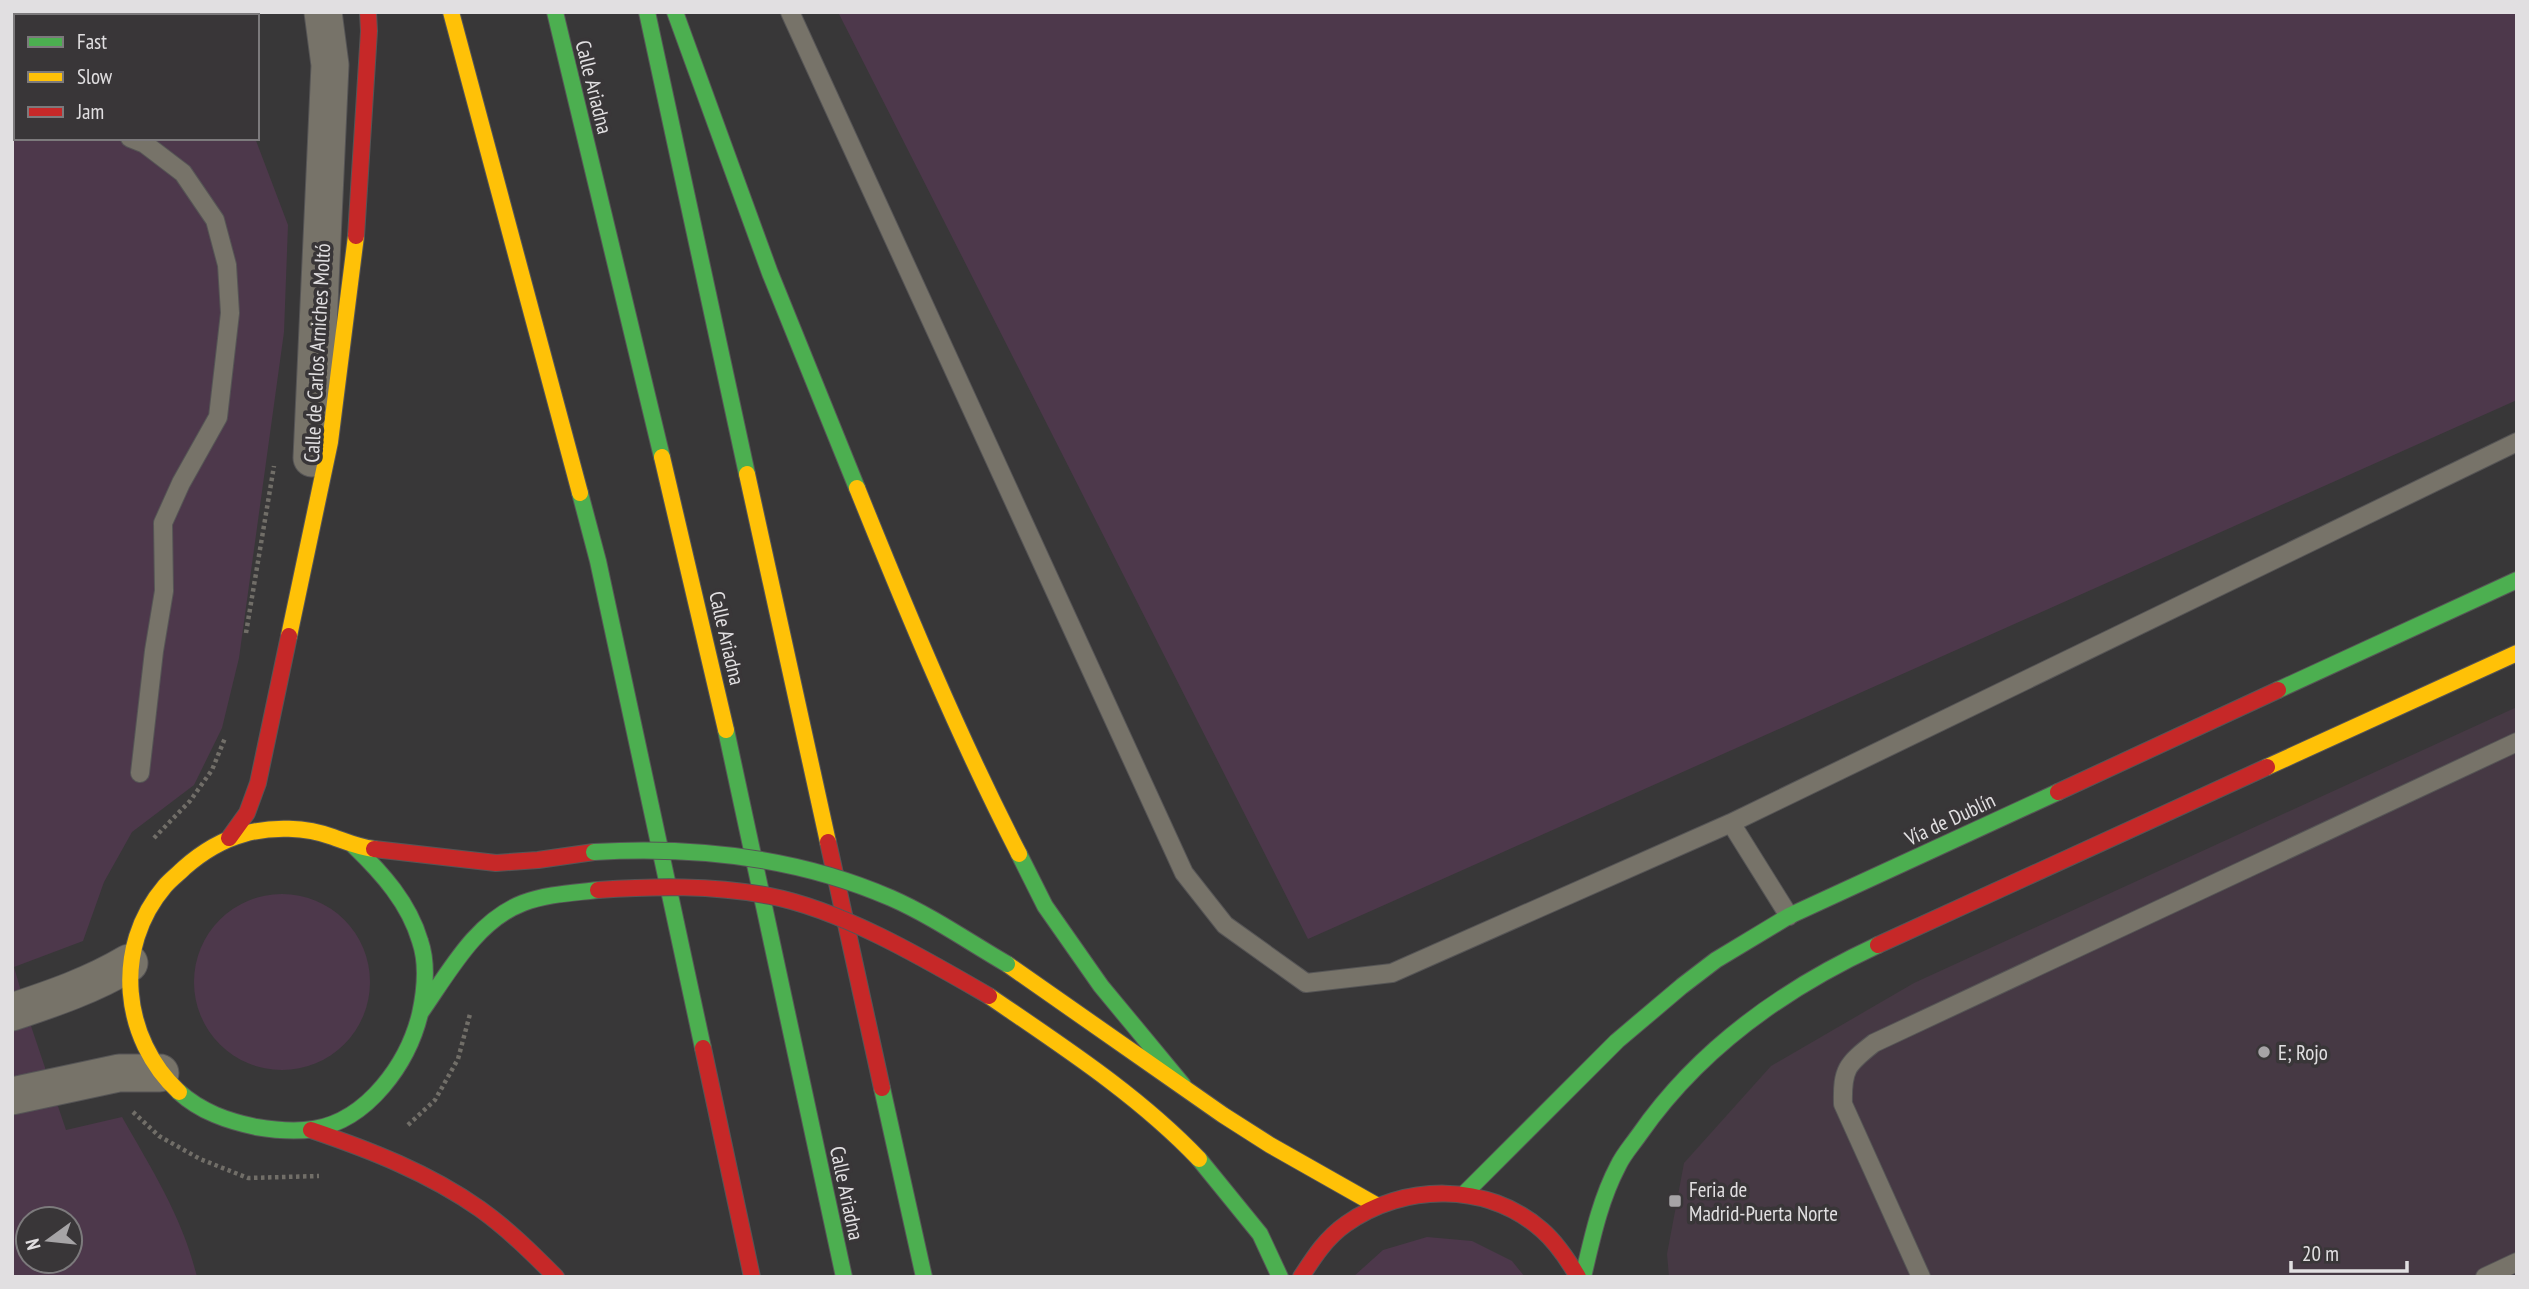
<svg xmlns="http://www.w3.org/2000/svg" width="2529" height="1289" font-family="'PT Sans Narrow',sans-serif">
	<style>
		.commercial { fill: #463944 }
		.green { fill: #4d384b; fill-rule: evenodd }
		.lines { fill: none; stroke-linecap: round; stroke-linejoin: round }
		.lane-casing { stroke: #565556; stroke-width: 20 }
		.street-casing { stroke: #565556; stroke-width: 39 }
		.fast-casing { stroke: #565556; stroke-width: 18 }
		.slow-casing { stroke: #565556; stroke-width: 18 }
		.jam-casing { stroke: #565556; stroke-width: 18 }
		.path { stroke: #716e68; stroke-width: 4.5; stroke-dasharray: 3.5 3.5; stroke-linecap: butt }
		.lane { stroke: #777369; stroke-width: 18 }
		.street { stroke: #777369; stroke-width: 37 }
		.fast { stroke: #4caf50; stroke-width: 16 }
		.slow { stroke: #ffc107; stroke-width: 16 }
		.jam { stroke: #c62828; stroke-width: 16 }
		.fast-bridge-casing { stroke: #565556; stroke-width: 18; stroke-linecap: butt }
		.jam-bridge-casing { stroke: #565556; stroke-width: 18; stroke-linecap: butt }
		.fast-bridge { stroke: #4caf50; stroke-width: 16 }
		.jam-bridge { stroke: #c62828; stroke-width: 16 }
		.poi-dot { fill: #a6a4a6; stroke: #393638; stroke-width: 2.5 }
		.labels { text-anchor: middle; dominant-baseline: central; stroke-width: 7; stroke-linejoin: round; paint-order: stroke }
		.street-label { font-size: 21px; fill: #e1dfe1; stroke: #393638 }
		.poi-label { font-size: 21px; fill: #e1dfe1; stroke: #393638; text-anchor: start }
	</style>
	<rect width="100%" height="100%" fill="#383738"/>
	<path class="commercial" d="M 2517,707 L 2517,1277 L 1669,1277 L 1667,1254 L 1684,1163 L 1771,1066 L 1914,983 Z"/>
	<path class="green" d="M 12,12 L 241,12 L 240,16 L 16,16 L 16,138 L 255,138 L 288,225 L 284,332 L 239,658 L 222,728 L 194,785 L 132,832 L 104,882 L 83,941 L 14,967 L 32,1029 L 66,1130 L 122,1117 C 151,1168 183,1218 197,1277 L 12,1277 ZM 28,1219 L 70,1219 L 70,1261 L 28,1261 Z
		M 838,12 L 2517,12 L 2517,400 L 1308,939 Z
		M194 982a88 88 0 1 1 176 0a88 88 0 1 1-176 0Z
		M 1427,1237 L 1472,1241 L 1512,1261 L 1525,1277 L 1353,1277 L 1383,1250 Z"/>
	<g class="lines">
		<defs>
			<path id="lane" d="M 790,12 L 1184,873 L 1225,925 L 1306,983 L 1392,973 L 1731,823 L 1789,916
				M 12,119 L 16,120
				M 130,138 L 145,144 L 183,173 L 215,220 L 227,265 L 230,313 L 218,417 L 181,483 L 163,523 L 164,591 L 154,651 L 140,773
				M 1731,823 L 2517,442
				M 1921,1277 L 1843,1104 C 1842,1069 1847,1064 1874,1043 L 2517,742
				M 2485,1277 L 2517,1262"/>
			<path id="street" d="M 312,458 L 330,65 L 323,12
				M 12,1012 C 54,998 92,985 129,963
				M 12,1096 L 119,1073 L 160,1073"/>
			<path id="fast" d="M 555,12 L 662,457
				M 647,12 L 747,474
				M 675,12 L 770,273 L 857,488
				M 580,493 L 598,561 L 703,1048
				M 2278,690 L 2517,580
				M 726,730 L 844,1277
				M 1019,854 L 1045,906 L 1101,986 L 1183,1085
				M 421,1012 C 449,972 476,921 523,903 C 547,894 573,893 598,890
				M 882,1088 L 924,1277
				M 179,1092 C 201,1112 228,1121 256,1127 C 274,1130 295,1132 314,1129 C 368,1120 408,1063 420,1014 C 425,991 428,964 420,941 C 409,903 382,873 354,846
				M 1199,1159 L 1260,1234 L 1280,1277
				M 1465,1193 L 1617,1041 L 1682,986 L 1716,960 L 1789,916 L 2058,792
				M 1583,1277 C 1592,1239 1600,1200 1618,1166 C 1623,1155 1632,1145 1639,1135 C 1698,1050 1785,988 1878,945"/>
			<path id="slow" d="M 451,12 L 580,493
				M 662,457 L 726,730
				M 747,474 L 828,842
				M 857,488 C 907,612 958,735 1019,854
				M 289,636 L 330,442 L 356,236
				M 2267,767 L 2517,653
				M 1007,964 L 1223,1115 L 1270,1145 L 1376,1205
				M 989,996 C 1062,1046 1138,1095 1199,1159
				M 179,1092 C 122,1039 112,948 165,886 C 170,880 178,874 184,868 C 201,853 222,840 244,834 C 272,826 306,827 333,837 C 347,842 358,847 374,849"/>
			<path id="jam" d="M 356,236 L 369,31 L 368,12
				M 2058,792 L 2278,690
				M 229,838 L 247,813 L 258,783 L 289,636
				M 828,842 L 882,1088
				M 374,849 L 496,863 L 538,860 L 594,852
				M 1878,945 L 2267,767
				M 703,1048 L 752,1277
				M 311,1130 C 370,1150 429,1173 480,1209 C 508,1229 532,1253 556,1277
				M 1301,1277 C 1314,1257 1326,1238 1346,1224 C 1404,1183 1487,1182 1542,1230 C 1557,1243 1568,1260 1578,1277"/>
		</defs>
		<use href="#lane" class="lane-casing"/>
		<use href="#street" class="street-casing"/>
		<use href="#fast" class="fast-casing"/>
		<use href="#slow" class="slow-casing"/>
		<use href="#jam" class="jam-casing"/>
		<path class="path" d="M 206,12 L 206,16
			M 246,633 L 274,466
			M 154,838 L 190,801 L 212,770 L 225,738
			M 133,1112 L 159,1136 L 200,1159 L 248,1178 L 319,1176
			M 408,1125 L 435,1100 L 458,1059 L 470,1014"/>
		<use href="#lane" class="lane"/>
		<use href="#street" class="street"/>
		<use href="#fast" class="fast"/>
		<use href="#slow" class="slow"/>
		<use href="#jam" class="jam"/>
		<defs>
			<path id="fast-bridge" d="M 594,852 C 696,846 797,857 891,898 C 932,916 969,942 1007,964"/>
			<path id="jam-bridge" d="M 598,890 C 655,886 713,885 770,896 C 842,910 925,959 989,996"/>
		</defs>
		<use href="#fast-bridge" class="fast-bridge-casing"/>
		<use href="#jam-bridge" class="jam-bridge-casing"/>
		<use href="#fast-bridge" class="fast-bridge"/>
		<use href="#jam-bridge" class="jam-bridge"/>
	</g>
	<g class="poi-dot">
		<circle cx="2264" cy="1052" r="7"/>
		<rect x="1668" y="1194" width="14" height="14" rx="3.5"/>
	</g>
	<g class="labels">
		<g class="street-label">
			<text transform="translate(594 87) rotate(76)">Calle Ariadna</text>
			<text transform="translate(317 353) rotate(-87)">Calle de Carlos Arniches Moltó</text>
			<text transform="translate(727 638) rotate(77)">Calle Ariadna</text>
			<text transform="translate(1950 819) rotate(-25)">Vía de Dublín</text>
			<text transform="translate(847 1193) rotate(78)">Calle Ariadna</text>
		</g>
		<g class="poi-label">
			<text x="2278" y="1052">E; Rojo</text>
			<text x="1689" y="1189">Feria de<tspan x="1689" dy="24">Madrid-Puerta Norte</tspan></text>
		</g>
	</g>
	<rect width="2529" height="1289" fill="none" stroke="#e1dfe1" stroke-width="28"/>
	<rect x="14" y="14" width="245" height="126" fill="#393638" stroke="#7c7a7c" stroke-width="2"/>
	<rect x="28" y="37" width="35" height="10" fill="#4caf50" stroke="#7c7a7c" stroke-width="2"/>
	<text x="77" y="49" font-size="21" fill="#e1dfe1">Fast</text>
	<rect x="28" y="72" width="35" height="10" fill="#ffc107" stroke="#7c7a7c" stroke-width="2"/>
	<text x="77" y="84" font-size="21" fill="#e1dfe1">Slow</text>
	<rect x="28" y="107" width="35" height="10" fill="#c62828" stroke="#7c7a7c" stroke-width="2"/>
	<text x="77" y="119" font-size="21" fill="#e1dfe1">Jam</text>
	<g transform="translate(49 1240) rotate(255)"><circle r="33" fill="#393638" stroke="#7c7a7c" stroke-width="2"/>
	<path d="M0-5L12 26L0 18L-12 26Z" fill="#a6a4a6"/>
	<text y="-10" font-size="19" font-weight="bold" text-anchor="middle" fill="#e1dfe1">N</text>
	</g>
	<path d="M2291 1261v10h116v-10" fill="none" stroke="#e1dfe1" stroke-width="3.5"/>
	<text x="2302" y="1261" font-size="21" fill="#e1dfe1" stroke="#393638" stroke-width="5" paint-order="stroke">20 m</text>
</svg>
